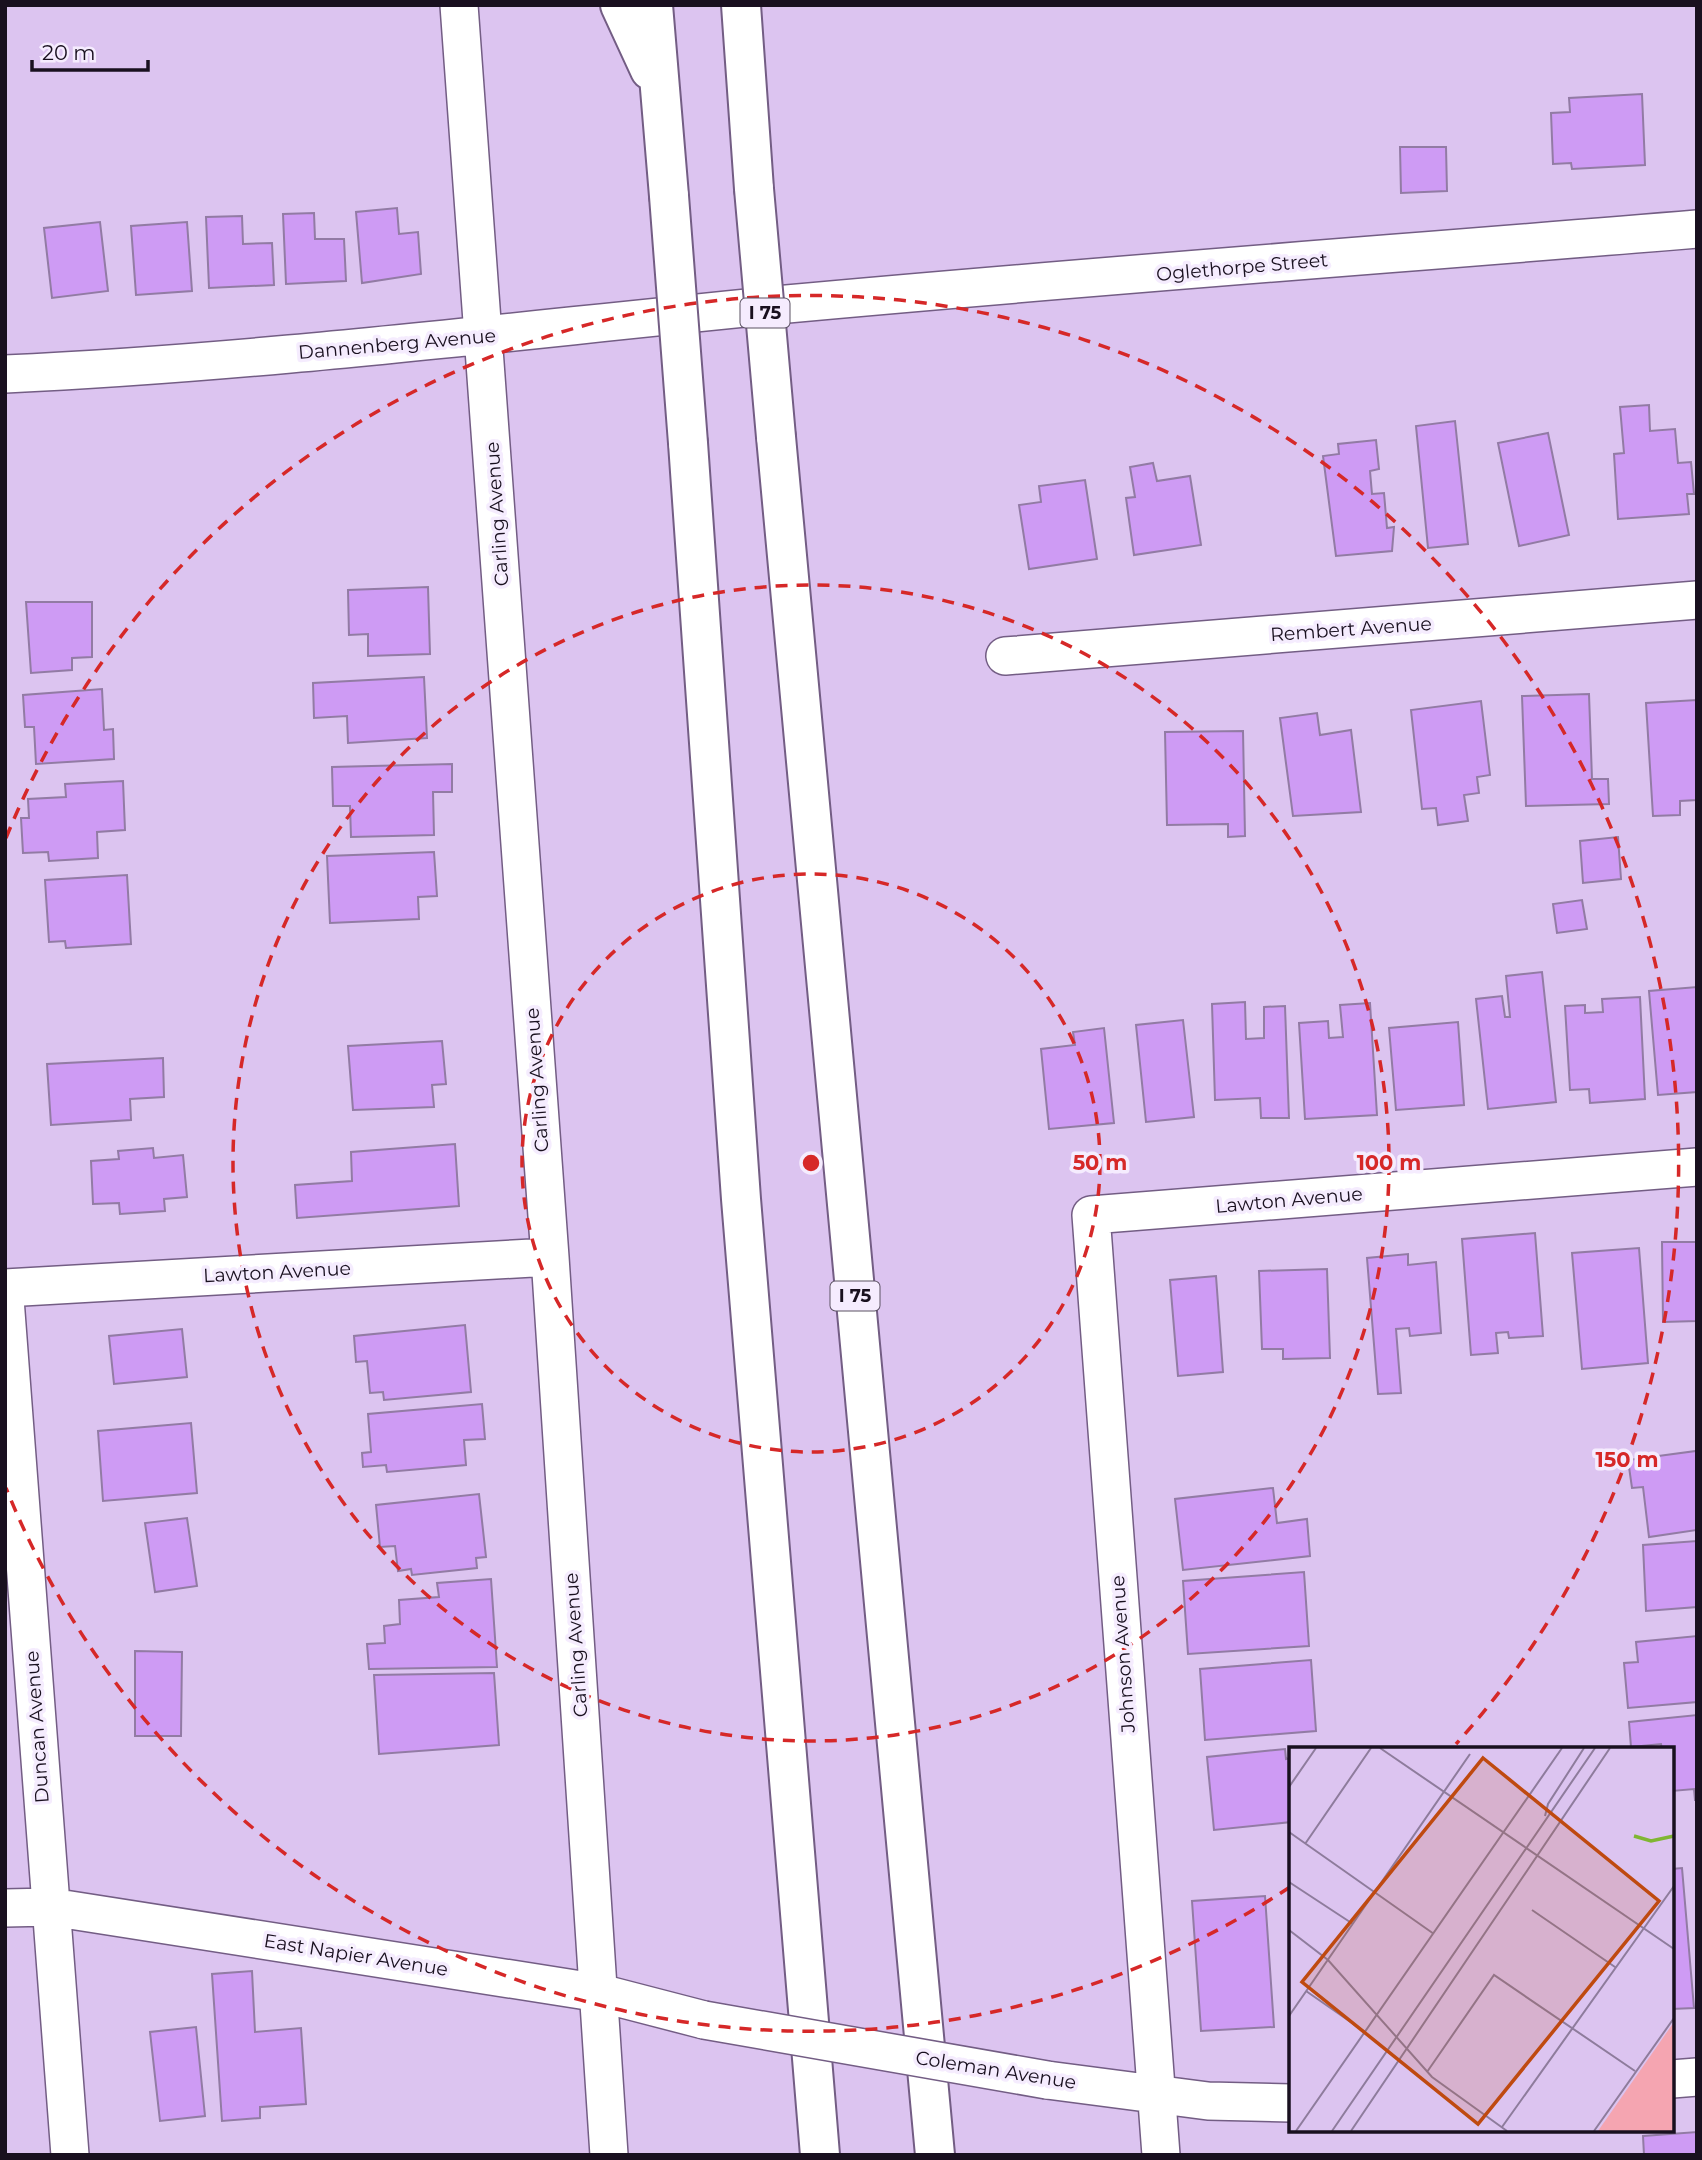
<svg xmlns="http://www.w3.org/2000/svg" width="1702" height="2160" font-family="Montserrat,sans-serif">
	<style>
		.building { fill: #ce9bf4; stroke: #927ba4; stroke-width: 2 }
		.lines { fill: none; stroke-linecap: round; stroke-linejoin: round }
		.minor-casing { stroke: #735d84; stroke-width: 40 }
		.highway-casing { stroke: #735d84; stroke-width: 42 }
		.minor { stroke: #fff; stroke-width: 37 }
		.highway { stroke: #fff; stroke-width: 38 }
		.minor-bridge-casing { stroke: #735d84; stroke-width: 40; stroke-linecap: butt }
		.highway-bridge-casing { stroke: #735d84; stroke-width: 42; stroke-linecap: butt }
		.minor-bridge { stroke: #fff; stroke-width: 37 }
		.highway-bridge { stroke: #fff; stroke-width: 38 }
		.ring { fill: none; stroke: #d62828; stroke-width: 3.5; stroke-dasharray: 12 9 }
		.labels { text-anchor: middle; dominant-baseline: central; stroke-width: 7; stroke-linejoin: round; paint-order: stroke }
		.shield { fill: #f5ecfe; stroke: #5b5262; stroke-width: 2 }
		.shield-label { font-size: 18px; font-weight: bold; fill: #19101f }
		.street-label { font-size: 19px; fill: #19101f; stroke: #f5ecfe }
		.inset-river { fill: none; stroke: #80b633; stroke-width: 3.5 }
		.inset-road { fill: none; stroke: #8e7c9c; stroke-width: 2 }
		.view { fill: #bf4a10; fill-opacity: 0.15; stroke: #bf4a10; stroke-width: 3.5 }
		.inset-edge { fill: none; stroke: #19101f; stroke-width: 3.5 }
		.centre { fill: #d62828; stroke: #f5ecfe; stroke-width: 3.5 }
		.ring-label { font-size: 21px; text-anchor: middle; font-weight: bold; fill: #d62828; stroke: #f5ecfe; stroke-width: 7; stroke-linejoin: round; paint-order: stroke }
	</style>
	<rect width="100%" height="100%" fill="#dcc4f0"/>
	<path class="building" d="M 1642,94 L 1645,165 L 1572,169 L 1571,163 L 1553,164 L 1551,113 L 1570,112 L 1569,98 Z
		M 1400,147 L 1446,147 L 1447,191 L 1401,193 Z
		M 397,208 L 399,234 L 418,232 L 421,274 L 362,283 L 356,212 Z
		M 314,213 L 315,239 L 344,239 L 346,281 L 286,284 L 283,214 Z
		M 242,216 L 243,244 L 272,243 L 274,285 L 209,288 L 206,217 Z
		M 100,222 L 108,291 L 52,298 L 44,228 Z
		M 187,222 L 192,291 L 136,295 L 131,226 Z
		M 1649,405 L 1650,431 L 1675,429 L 1678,463 L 1691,462 L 1694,494 L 1687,494 L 1689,514 L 1618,519 L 1614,454 L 1624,453 L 1620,407 Z
		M 1455,421 L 1468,544 L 1428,548 L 1416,426 Z
		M 1548,433 L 1569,535 L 1519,546 L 1498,443 Z
		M 1376,440 L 1379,469 L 1370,471 L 1372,494 L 1384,493 L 1387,528 L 1394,527 L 1392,551 L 1336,556 L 1323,456 L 1339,454 L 1338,444 Z
		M 1153,463 L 1157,481 L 1190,476 L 1201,545 L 1134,555 L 1126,498 L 1135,497 L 1130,467 Z
		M 1085,480 L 1097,559 L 1029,569 L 1019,505 L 1041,502 L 1039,486 Z
		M 428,587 L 430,654 L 368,656 L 368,634 L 349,635 L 348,590 Z
		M 26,602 L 92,602 L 92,657 L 72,658 L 72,670 L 31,673 Z
		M 424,677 L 427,738 L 348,743 L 347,716 L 314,718 L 313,683 Z
		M 102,689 L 104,730 L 113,729 L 114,759 L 36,764 L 34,727 L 25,727 L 23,695 Z
		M 1589,694 L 1592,779 L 1608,779 L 1609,804 L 1526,806 L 1522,696 Z
		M 1697,700 L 1697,800 L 1680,801 L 1680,815 L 1653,816 L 1646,703 Z
		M 1481,701 L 1490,775 L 1477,777 L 1479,793 L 1464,795 L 1468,821 L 1438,825 L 1436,808 L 1422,809 L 1411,710 Z
		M 1317,713 L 1320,735 L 1351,730 L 1361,812 L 1293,816 L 1280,718 Z
		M 1243,731 L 1245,836 L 1228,837 L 1228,824 L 1167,825 L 1165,732 Z
		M 452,764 L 452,792 L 433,792 L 434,835 L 351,837 L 350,806 L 333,806 L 332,767 Z
		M 123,781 L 125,830 L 97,832 L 98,858 L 49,861 L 48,852 L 23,853 L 21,818 L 29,818 L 28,799 L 66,797 L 65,784 Z
		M 1618,837 L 1621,879 L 1583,883 L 1580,841 Z
		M 434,852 L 437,896 L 418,897 L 419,919 L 330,923 L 327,856 Z
		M 127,875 L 131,944 L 66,948 L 65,941 L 49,942 L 45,880 Z
		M 1582,900 L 1587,929 L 1557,933 L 1553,904 Z
		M 1542,972 L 1556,1102 L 1488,1109 L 1476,999 L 1502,996 L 1505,1017 L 1510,1017 L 1506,976 Z
		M 1697,987 L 1697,1092 L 1658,1095 L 1649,991 Z
		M 1640,997 L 1645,1099 L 1590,1103 L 1589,1089 L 1570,1090 L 1565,1006 L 1585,1005 L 1585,1013 L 1603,1012 L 1602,999 Z
		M 1245,1002 L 1246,1039 L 1264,1038 L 1264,1007 L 1285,1006 L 1289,1118 L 1261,1118 L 1260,1098 L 1215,1100 L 1212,1004 Z
		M 1370,1003 L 1377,1115 L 1305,1119 L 1299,1023 L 1328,1021 L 1329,1038 L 1343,1037 L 1340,1005 Z
		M 1183,1020 L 1194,1117 L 1146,1122 L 1136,1025 Z
		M 1458,1022 L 1464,1105 L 1396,1110 L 1389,1028 Z
		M 1104,1028 L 1114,1123 L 1049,1129 L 1041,1049 L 1075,1045 L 1073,1032 Z
		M 442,1041 L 446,1084 L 432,1085 L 434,1107 L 353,1110 L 348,1046 Z
		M 163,1058 L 164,1097 L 130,1099 L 131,1120 L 51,1125 L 47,1064 Z
		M 455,1144 L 459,1206 L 297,1218 L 295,1185 L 352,1181 L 351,1152 Z
		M 153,1148 L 154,1158 L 183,1155 L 187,1197 L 164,1199 L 165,1211 L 120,1214 L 119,1203 L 93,1204 L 91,1161 L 119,1159 L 118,1151 Z
		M 1535,1233 L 1543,1336 L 1509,1338 L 1508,1332 L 1496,1333 L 1498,1353 L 1471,1355 L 1462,1239 Z
		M 1662,1242 L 1697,1242 L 1697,1321 L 1663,1322 Z
		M 1639,1248 L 1648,1363 L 1582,1369 L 1572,1253 Z
		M 1408,1254 L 1408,1265 L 1436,1262 L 1441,1333 L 1410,1336 L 1409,1328 L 1396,1329 L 1401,1393 L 1378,1394 L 1367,1258 Z
		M 1327,1269 L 1330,1358 L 1283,1359 L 1283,1349 L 1262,1349 L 1259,1271 Z
		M 1216,1276 L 1223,1372 L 1178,1376 L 1170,1280 Z
		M 465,1325 L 471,1392 L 384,1400 L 383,1392 L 370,1393 L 367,1361 L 356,1362 L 354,1336 Z
		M 182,1329 L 187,1377 L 114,1384 L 109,1336 Z
		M 482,1404 L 485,1439 L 464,1440 L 466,1465 L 387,1472 L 386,1465 L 363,1467 L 362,1453 L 371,1452 L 368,1414 Z
		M 191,1423 L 197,1493 L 103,1501 L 98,1431 Z
		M 1696,1451 L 1697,1530 L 1649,1537 L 1643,1487 L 1632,1488 L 1628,1460 Z
		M 1273,1488 L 1277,1523 L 1307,1519 L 1310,1556 L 1183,1570 L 1175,1499 Z
		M 479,1494 L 486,1557 L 476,1558 L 477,1568 L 412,1575 L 411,1569 L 398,1571 L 395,1546 L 380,1547 L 376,1505 Z
		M 187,1518 L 197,1586 L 155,1592 L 145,1523 Z
		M 1697,1541 L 1697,1607 L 1646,1611 L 1643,1545 Z
		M 1304,1572 L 1309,1646 L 1188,1654 L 1183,1581 Z
		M 491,1579 L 497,1667 L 369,1669 L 367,1644 L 385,1643 L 384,1626 L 400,1624 L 399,1600 L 439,1597 L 437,1583 Z
		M 1697,1636 L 1697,1702 L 1628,1708 L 1624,1663 L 1638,1662 L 1636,1642 Z
		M 135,1651 L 182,1652 L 181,1736 L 135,1736 Z
		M 1311,1660 L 1316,1731 L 1205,1740 L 1200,1669 Z
		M 494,1673 L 499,1745 L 379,1754 L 374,1675 Z
		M 1697,1715 L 1697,1800 L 1695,1800 L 1694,1789 L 1672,1791 L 1672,1749 L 1662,1749 L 1661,1744 L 1631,1747 L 1629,1722 Z
		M 1285,1749 L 1286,1759 L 1291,1758 L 1291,1822 L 1214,1830 L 1207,1757 Z
		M 1682,1868 L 1694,2008 L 1672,2009 L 1672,1869 Z
		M 1265,1896 L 1274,2027 L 1201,2031 L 1192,1901 Z
		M 252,1971 L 255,2032 L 301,2028 L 306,2104 L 260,2107 L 260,2118 L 222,2121 L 212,1974 Z
		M 196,2027 L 205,2116 L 160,2121 L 150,2032 Z
		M 1697,2132 L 1697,2155 L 1644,2155 L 1643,2136 Z"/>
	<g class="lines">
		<defs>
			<path id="minor" d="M 459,5 L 550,1257 L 609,2155
				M 5,374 C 267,362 527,329 787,304 C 1090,276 1394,254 1697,229
				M 1005,656 L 1697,600
				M 5,1288 L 550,1257
				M 5,1299 L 70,2155
				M 5,1908 L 51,1907 L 600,1993 L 704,2020
				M 1672,2079 L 1697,2077
				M 1047,2080 L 1208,2101 L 1291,2103
				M 1161,2155 L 1091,1215 L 1697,1167"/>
			<path id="highway" d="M 620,5 L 650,70
				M 653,5 L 669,196
				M 741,5 L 754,189
				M 776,437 L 935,2155
				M 688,443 L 741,1199 L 820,2155"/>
		</defs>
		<use href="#minor" class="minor-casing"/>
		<use href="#highway" class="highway-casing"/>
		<use href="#minor" class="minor"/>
		<use href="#highway" class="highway"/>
		<defs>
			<path id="minor-bridge" d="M 704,2020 L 1047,2080"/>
			<path id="highway-bridge" d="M 754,189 L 776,437
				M 669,196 L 688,443"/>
		</defs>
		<use href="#minor-bridge" class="minor-bridge-casing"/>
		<use href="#highway-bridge" class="highway-bridge-casing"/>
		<use href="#minor-bridge" class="minor-bridge"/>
		<use href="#highway-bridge" class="highway-bridge"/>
	</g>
	<g class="ring">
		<circle cx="811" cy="1163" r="289"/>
		<circle cx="811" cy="1163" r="578"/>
		<path d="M1290 1887A868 868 0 0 1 6 1488M6 838A868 868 0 1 1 1456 1744"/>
	</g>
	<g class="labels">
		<g class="shield">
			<rect x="740.5" y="298.5" width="49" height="29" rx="5"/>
			<rect x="830.5" y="1281.5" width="49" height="29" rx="5"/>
		</g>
		<g class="shield-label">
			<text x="765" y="313">I 75</text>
			<text x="855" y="1296">I 75</text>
		</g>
		<g class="street-label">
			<text transform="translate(1242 267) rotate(-5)">Oglethorpe Street</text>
			<text transform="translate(397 344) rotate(-5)">Dannenberg Avenue</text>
			<text transform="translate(497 514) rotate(-94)">Carling Avenue</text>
			<text transform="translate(1351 629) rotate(-4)">Rembert Avenue</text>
			<text transform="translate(537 1080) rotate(-94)">Carling Avenue</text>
			<text transform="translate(1289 1200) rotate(-5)">Lawton Avenue</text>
			<text transform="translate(277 1272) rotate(-3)">Lawton Avenue</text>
			<text transform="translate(576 1645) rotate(-94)">Carling Avenue</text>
			<text transform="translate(1123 1654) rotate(-94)">Johnson Avenue</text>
			<text transform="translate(37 1727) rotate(-94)">Duncan Avenue</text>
			<text transform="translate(356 1955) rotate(9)">East Napier Avenue</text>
			<text transform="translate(996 2070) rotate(9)">Coleman Avenue</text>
		</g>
	</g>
	<g transform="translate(1289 1747)">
		<rect width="385" height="385" fill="#dcc4f0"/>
		<path d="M 385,275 L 385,384 L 309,384 Z" fill="#f5a5b1"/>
		<path class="inset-river" d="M 345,89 L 362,94 L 385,89"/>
		<path class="inset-road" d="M 91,1 L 385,202M 0,40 L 27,1M 256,69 L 259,57 L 295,1M 0,85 L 145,187M 16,97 L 82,1M 0,135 L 64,177M 243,163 L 326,220M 0,183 L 39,213 L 143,330 L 218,384M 17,244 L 76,285M 0,269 L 181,7M 138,325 L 205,228 L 346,324M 213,380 L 385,139M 7,384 L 273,1M 43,384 L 306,1M 62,384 L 321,1M 305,384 L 385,271"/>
		<path class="view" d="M 194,11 L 370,154 L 189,377 L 13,235 Z"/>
		<rect width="385" height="385" class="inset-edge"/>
	</g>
	<circle cx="811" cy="1163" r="10" class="centre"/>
	<g class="ring-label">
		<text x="1100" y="1170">50 m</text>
		<text x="1389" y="1170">100 m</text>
		<text x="1627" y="1467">150 m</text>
	</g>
	<rect width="1702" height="2160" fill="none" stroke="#19101f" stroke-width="14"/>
	<path d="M32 60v10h116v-10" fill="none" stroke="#19101f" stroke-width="3.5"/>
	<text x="42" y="60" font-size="21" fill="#19101f" stroke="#f5ecfe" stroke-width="5" paint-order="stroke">20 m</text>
</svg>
